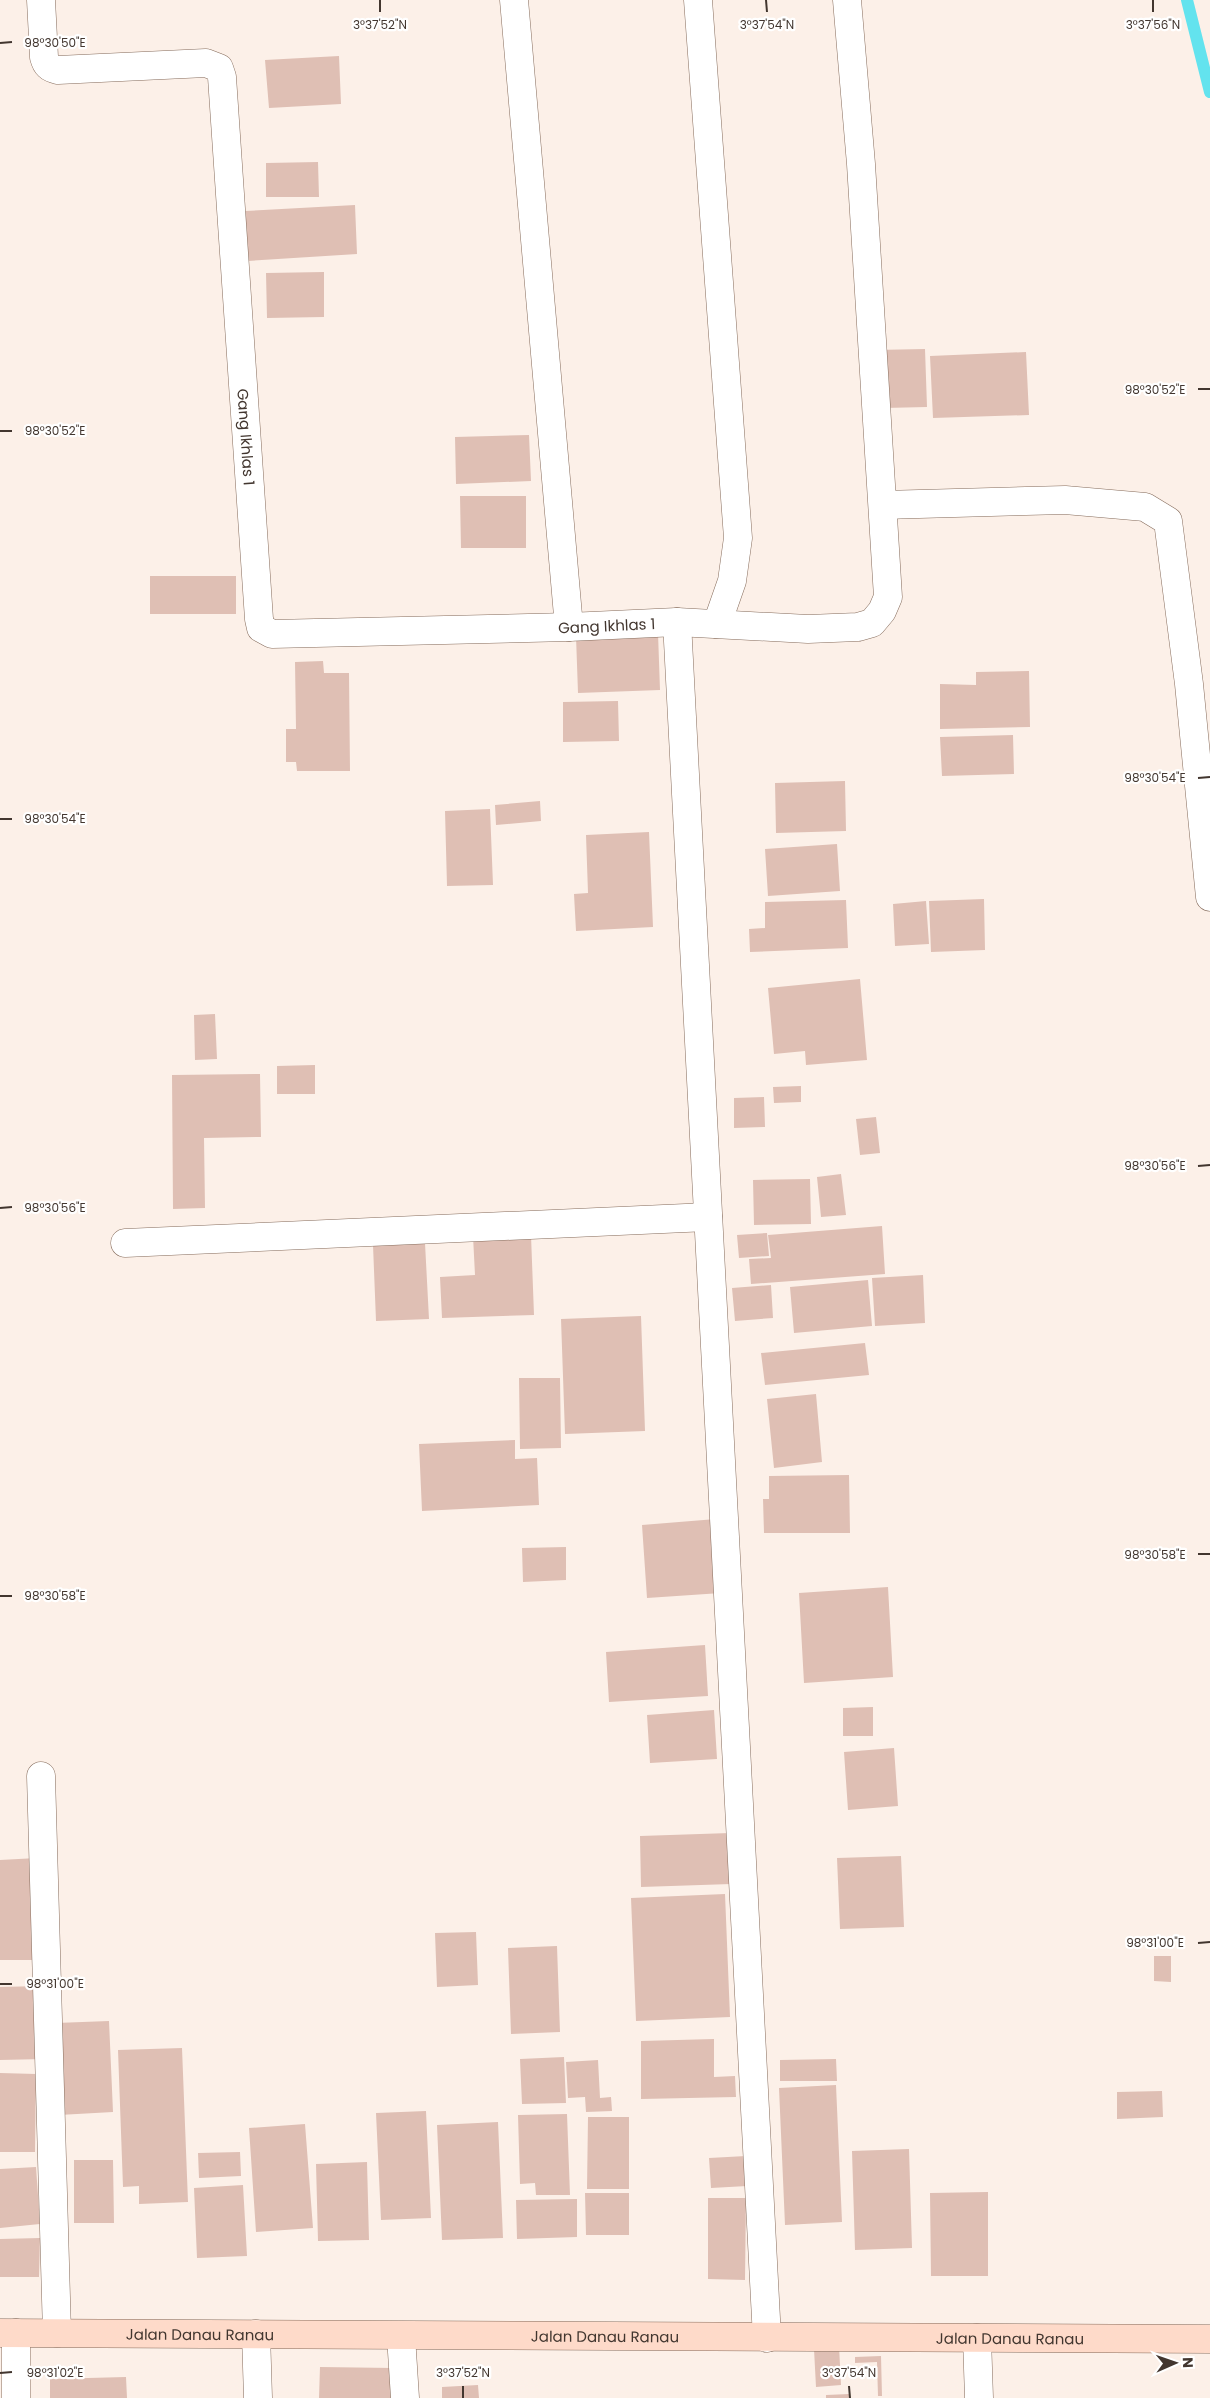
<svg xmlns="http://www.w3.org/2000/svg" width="1210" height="2398" font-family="Poppins,sans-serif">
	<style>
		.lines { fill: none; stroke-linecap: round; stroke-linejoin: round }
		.stream { stroke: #63e3ee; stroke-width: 12 }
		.building { fill: #dfbfb4 }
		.street-casing { stroke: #866c5c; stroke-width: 29 }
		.secondary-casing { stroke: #866c5c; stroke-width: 29 }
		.street { stroke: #fff; stroke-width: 28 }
		.secondary { stroke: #fedac9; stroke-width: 28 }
		.ticks { fill: none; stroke: #42362f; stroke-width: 2 }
		.labels { text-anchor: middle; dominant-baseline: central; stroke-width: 4.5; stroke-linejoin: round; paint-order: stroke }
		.street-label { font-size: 15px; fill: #42362f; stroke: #fff }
		.ticks-label { font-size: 12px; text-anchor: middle; fill: #42362f; stroke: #fff; stroke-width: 4.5; stroke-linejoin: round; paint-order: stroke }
	</style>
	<rect width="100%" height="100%" fill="#fcf0e8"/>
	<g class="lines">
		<path class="stream" d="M 1187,0 L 1210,92"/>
	</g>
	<path class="building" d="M 339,56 L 341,104 L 269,108 L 265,60 Z
		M 318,162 L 319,197 L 266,197 L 266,163 Z
		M 355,205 L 357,254 L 248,261 L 245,211 Z
		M 324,272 L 324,317 L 267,318 L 266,273 Z
		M 925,349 L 927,407 L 884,408 L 875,350 Z
		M 1026,352 L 1029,415 L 933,418 L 930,356 Z
		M 529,435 L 531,481 L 456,484 L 455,437 Z
		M 460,496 L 526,496 L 526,548 L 461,548 Z
		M 150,576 L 236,576 L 236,614 L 150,614 Z
		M 658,633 L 660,690 L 578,693 L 576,636 Z
		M 323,661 L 324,673 L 349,673 L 350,771 L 297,771 L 296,762 L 286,762 L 286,729 L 296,729 L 295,662 Z
		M 1029,671 L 1030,727 L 940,729 L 940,684 L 976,685 L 976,672 Z
		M 618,701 L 619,741 L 563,742 L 563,702 Z
		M 1013,735 L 1014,774 L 942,776 L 940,737 Z
		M 845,781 L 846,831 L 776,833 L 775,783 Z
		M 540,801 L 541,821 L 496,825 L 495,805 Z
		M 490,809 L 493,885 L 447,886 L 445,811 Z
		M 649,832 L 653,927 L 576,931 L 574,894 L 588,893 L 586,835 Z
		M 837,844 L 840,891 L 768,896 L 765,849 Z
		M 984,899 L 985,950 L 931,952 L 929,901 Z
		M 846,900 L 848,948 L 750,952 L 749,929 L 765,928 L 765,902 Z
		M 926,901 L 929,944 L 895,946 L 893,904 Z
		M 860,979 L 867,1060 L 806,1065 L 805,1051 L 774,1054 L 768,988 Z
		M 215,1014 L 217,1059 L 195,1060 L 194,1015 Z
		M 315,1065 L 315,1094 L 277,1094 L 277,1066 Z
		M 260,1074 L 261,1137 L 204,1138 L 205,1208 L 173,1209 L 172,1075 Z
		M 801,1086 L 801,1102 L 774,1103 L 773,1087 Z
		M 764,1097 L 765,1127 L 734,1128 L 734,1098 Z
		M 876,1117 L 880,1153 L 860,1155 L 856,1119 Z
		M 841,1174 L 846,1215 L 821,1217 L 817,1177 Z
		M 810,1179 L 811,1224 L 754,1225 L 753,1180 Z
		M 882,1226 L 885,1274 L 751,1284 L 749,1259 L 771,1258 L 768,1235 Z
		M 767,1233 L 769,1256 L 739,1258 L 737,1235 Z
		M 531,1235 L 534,1315 L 442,1318 L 440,1277 L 475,1275 L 473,1236 Z
		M 425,1243 L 429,1319 L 376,1321 L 373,1245 Z
		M 923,1275 L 925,1323 L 875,1326 L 872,1278 Z
		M 868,1280 L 872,1326 L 794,1333 L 790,1287 Z
		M 771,1285 L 773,1318 L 735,1321 L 732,1288 Z
		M 641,1316 L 645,1431 L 565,1434 L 561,1319 Z
		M 865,1343 L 869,1375 L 765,1385 L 761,1353 Z
		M 519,1378 L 560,1378 L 561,1448 L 520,1449 Z
		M 816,1394 L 822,1462 L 774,1468 L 767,1399 Z
		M 515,1440 L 515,1459 L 537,1458 L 539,1505 L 422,1511 L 419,1444 Z
		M 849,1475 L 850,1533 L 764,1533 L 763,1499 L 769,1499 L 769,1476 Z
		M 716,1519 L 721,1593 L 647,1598 L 642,1525 Z
		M 566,1547 L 566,1580 L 523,1582 L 522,1548 Z
		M 888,1587 L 893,1677 L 804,1683 L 799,1593 Z
		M 705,1645 L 708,1696 L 609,1702 L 606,1652 Z
		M 873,1707 L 873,1736 L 843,1736 L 843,1708 Z
		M 714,1710 L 717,1759 L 650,1763 L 647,1715 Z
		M 894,1748 L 898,1806 L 848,1810 L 844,1752 Z
		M 730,1833 L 731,1884 L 641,1887 L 640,1836 Z
		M 901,1856 L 904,1927 L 840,1929 L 837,1858 Z
		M 37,1858 L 40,1960 L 0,1960 L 0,1860 Z
		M 725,1894 L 730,2017 L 636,2021 L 631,1898 Z
		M 476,1932 L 478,1985 L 437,1987 L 435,1933 Z
		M 557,1946 L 560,2032 L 511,2034 L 508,1948 Z
		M 1154,1956 L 1171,1956 L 1171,1982 L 1154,1981 Z
		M 41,1986 L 44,2059 L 0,2060 L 0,1987 Z
		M 109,2021 L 113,2112 L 59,2115 L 56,2023 Z
		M 714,2039 L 714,2077 L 735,2076 L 736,2097 L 641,2099 L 641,2041 Z
		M 182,2048 L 188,2202 L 139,2204 L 139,2186 L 123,2187 L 118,2050 Z
		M 564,2057 L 566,2103 L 522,2104 L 520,2059 Z
		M 836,2059 L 837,2081 L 780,2081 L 780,2060 Z
		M 598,2060 L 600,2098 L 611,2097 L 612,2111 L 586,2112 L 585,2097 L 568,2098 L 566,2062 Z
		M 0,2073 L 36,2074 L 35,2152 L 0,2152 Z
		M 836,2085 L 842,2222 L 785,2225 L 779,2088 Z
		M 1162,2091 L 1163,2117 L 1117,2119 L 1117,2092 Z
		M 426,2111 L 431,2218 L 381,2220 L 376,2113 Z
		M 567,2114 L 570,2195 L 536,2195 L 535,2183 L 520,2184 L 518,2115 Z
		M 588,2117 L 629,2117 L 629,2189 L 587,2189 Z
		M 498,2122 L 503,2238 L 442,2240 L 437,2125 Z
		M 305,2124 L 313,2228 L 256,2232 L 249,2128 Z
		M 909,2149 L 912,2248 L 855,2250 L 852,2151 Z
		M 240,2152 L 241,2176 L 199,2178 L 198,2153 Z
		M 746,2156 L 747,2186 L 711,2188 L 709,2158 Z
		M 74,2160 L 113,2160 L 114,2223 L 74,2223 Z
		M 367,2162 L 369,2240 L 318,2241 L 316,2164 Z
		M 36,2167 L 40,2224 L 0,2228 L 0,2169 Z
		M 243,2185 L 247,2256 L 197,2258 L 194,2188 Z
		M 988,2192 L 988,2276 L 931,2276 L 930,2193 Z
		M 585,2193 L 629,2193 L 629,2235 L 586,2235 Z
		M 708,2198 L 746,2198 L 745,2280 L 708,2279 Z
		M 577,2199 L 577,2237 L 517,2239 L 516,2200 Z
		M 40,2238 L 39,2277 L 0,2277 L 0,2239 Z
		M 839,2346 L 841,2385 L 816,2387 L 814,2349 Z
		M 881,2356 L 882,2396 L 878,2396 L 877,2362 L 855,2363 L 855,2357 Z
		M 320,2367 L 393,2368 L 393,2398 L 319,2398 Z
		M 126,2377 L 127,2398 L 50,2398 L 50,2379 Z
		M 478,2385 L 479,2398 L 442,2398 L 442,2387 Z
		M 849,2394 L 849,2398 L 826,2398 L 826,2395 Z"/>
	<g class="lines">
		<defs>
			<g id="street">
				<path id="s1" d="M 41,0 L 44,57 C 46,65 49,68 58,70 L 206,63 L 219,68 L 222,77 L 259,619 L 261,628 L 272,634 L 569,627 L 677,622 L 808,629 L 858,627 L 872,623 L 882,611 L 888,597 L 861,164 L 847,0"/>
				<path d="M 514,0 L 569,627"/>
				<path d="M 698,0 L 738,538 L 732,581 L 717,624"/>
				<path d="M 883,505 L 1065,500 L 1145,507 L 1168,521 L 1189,684 L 1210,897"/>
				<path d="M 677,622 L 767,2338"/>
				<path d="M 125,1243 L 708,1217"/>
				<path d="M 41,1776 L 57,2333"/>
				<path d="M 16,2333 L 16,2398"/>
				<path d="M 256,2334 L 258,2398"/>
				<path d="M 401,2336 L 405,2398"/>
				<path d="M 977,2338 L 979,2398"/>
			</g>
			<g id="secondary">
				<path id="s2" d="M 0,2333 L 1210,2339"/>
			</g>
		</defs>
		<use href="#street" class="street-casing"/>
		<use href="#secondary" class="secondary-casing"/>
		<use href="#street" class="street"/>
		<use href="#secondary" class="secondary"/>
	</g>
	<path class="ticks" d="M 380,0 L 380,12M 766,0 L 767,12M 1153,0 L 1153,12M 0,43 L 12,42M 1198,389 L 1210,389M 0,431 L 12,431M 1198,778 L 1210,777M 0,819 L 12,819M 1198,1166 L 1210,1165M 0,1208 L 12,1207M 1198,1554 L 1210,1554M 0,1596 L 12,1596M 1198,1943 L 1210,1942M 0,1984 L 12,1984M 0,2373 L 12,2372M 463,2386 L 463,2398M 849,2386 L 850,2398"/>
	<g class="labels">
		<g class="street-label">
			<text stroke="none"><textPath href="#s1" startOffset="610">Gang Ikhlas 1</textPath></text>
			<text stroke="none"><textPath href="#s1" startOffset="1149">Gang Ikhlas 1</textPath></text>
			<text stroke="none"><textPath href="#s2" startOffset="200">Jalan Danau Ranau</textPath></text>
			<text stroke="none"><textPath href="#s2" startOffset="605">Jalan Danau Ranau</textPath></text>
			<text stroke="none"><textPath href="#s2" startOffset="1010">Jalan Danau Ranau</textPath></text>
		</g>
	</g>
	<g class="ticks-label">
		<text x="380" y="29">3°37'52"N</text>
		<text x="767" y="29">3°37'54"N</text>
		<text x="1153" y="29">3°37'56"N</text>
		<text x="55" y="47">98°30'50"E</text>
		<text x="1155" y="394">98°30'52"E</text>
		<text x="55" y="435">98°30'52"E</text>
		<text x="1155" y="782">98°30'54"E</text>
		<text x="55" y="823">98°30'54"E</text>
		<text x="1155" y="1170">98°30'56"E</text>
		<text x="55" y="1212">98°30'56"E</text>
		<text x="1155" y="1559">98°30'58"E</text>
		<text x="55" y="1600">98°30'58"E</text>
		<text x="1155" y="1947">98°31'00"E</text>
		<text x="55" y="1988">98°31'00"E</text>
		<text x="55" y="2377">98°31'02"E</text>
		<text x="463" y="2377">3°37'52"N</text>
		<text x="849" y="2377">3°37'54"N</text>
	</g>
	<g transform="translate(1175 2363) rotate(88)" stroke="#ffffff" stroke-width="4" paint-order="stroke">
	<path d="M0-4L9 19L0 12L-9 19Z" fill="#42362f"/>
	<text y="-8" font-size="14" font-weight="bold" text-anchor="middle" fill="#42362f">N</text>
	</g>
</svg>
